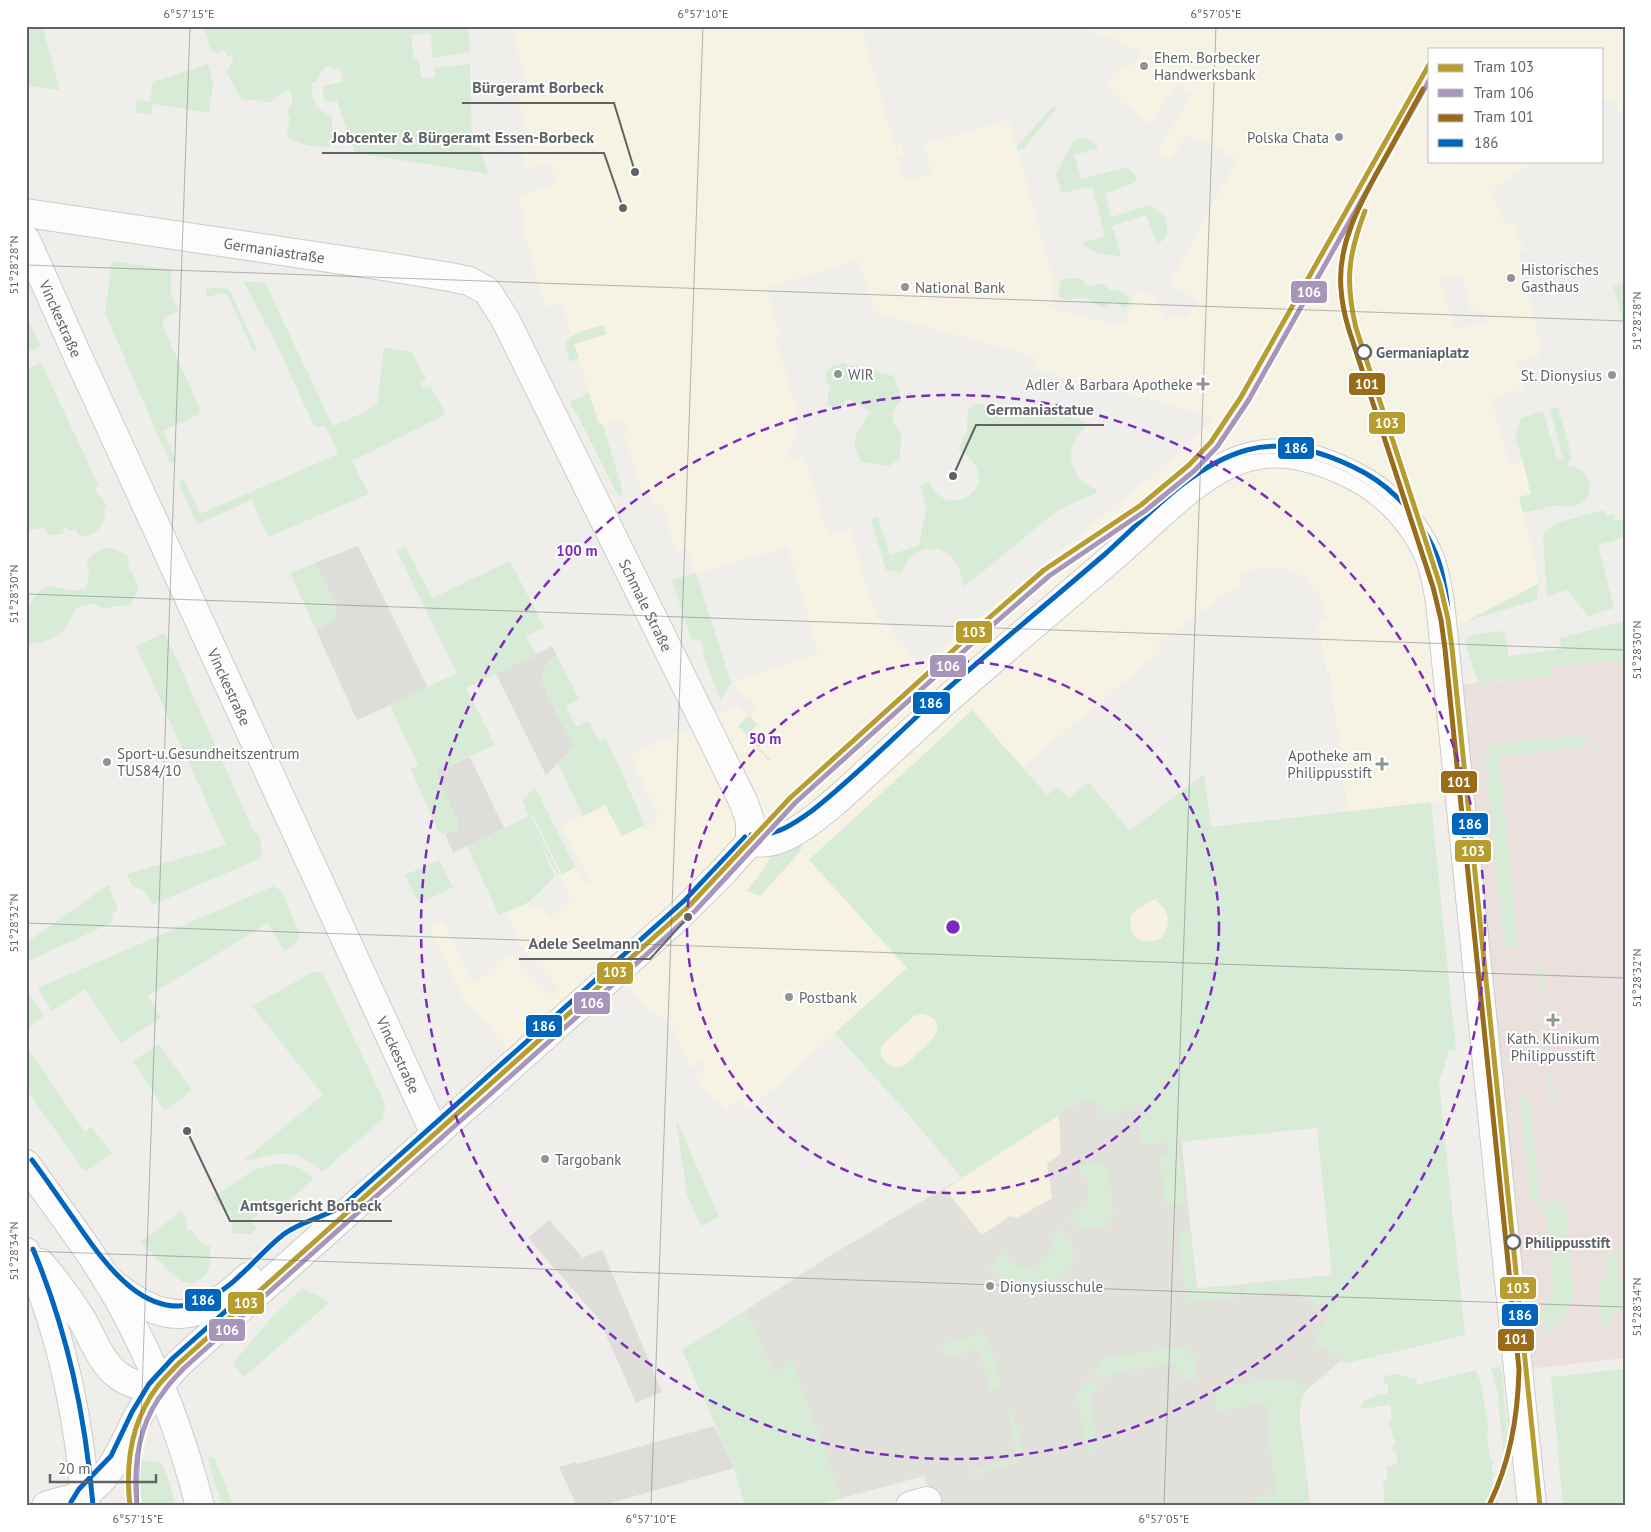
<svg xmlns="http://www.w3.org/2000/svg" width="1651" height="1532" font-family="'PT Sans',sans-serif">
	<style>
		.commercial { fill: #f7f3e4; fill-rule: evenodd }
		.industrial { fill: #dfddda }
		.education { fill: #e2e0da }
		.medical { fill: #eae0de }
		.green { fill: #d8ebd6 }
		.sand { fill: #f6f1e1 }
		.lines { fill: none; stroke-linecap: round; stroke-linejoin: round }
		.minor-casing { stroke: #cbcccc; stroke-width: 30 }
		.minor { stroke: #fdfcfc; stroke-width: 28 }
		.tram { stroke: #e4e4e4; stroke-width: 1 }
		.bus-1-casing { stroke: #fff; stroke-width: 9 }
		.bus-1 { stroke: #0065bd; stroke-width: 5 }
		.tram-1-casing { stroke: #fff; stroke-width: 9 }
		.tram-2-casing { stroke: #fff; stroke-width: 9 }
		.tram-3-casing { stroke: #fff; stroke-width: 9 }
		.tram-1 { stroke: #b79d2f; stroke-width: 5 }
		.tram-2 { stroke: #a795ba; stroke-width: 5 }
		.tram-3 { stroke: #996c1b; stroke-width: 5 }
		.ticks { fill: none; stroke: #5f6368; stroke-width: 1; stroke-opacity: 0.45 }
		.ring { fill: none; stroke: #7b2cbf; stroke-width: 2.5; stroke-dasharray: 9 6 }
		.poi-dot { fill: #919496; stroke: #fff; stroke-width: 2 }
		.stop-dot { fill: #fff; stroke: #5f6368; stroke-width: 2.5 }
		.labels { text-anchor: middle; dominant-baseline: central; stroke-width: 4; stroke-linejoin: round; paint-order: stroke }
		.poi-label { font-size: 15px; fill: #5f6368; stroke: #fff; text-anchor: start }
		.street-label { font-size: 15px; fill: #5f6368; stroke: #fff }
		.stop-label { font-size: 15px; font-weight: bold; fill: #5f6368; stroke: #fff; text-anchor: start }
		.centre { fill: #7b2cbf; stroke: #fff; stroke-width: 2.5 }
		.ring-label { font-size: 15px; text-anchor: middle; font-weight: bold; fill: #7b2cbf; stroke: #fff; stroke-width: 4; stroke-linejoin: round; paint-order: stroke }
		.leader { fill: none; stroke: #5f6368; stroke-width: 2 }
		.callout-dot { fill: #5f6368; stroke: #fff; stroke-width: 2 }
		.callout-label { font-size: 16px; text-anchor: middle; font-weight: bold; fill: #5f6368; stroke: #fff; stroke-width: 4; stroke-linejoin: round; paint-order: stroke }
		.line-badge { stroke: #fff; stroke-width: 2 }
		.badge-label { font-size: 14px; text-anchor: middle; font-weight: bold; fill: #fff }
		.neatline { fill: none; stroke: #5f6368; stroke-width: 2 }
		.ticks-label { font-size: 12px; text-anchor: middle; fill: #5f6368 }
	</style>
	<rect width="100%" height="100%" fill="#efeeea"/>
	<path class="commercial" d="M 511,26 L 861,26 L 895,146 L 901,144 L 904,154 L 897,156 L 905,182 L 932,174 L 924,144 L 1009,120 L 1055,286 L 1049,308 L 1126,327 L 1135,291 L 1157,297 L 1164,319 L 1180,314 L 1185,318 L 1199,301 L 1169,284 L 1237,160 L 1204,140 L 1202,143 L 1187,134 L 1171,159 L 1157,151 L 1193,94 L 1177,84 L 1152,122 L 1150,123 L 1147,122 L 1104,86 L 1122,64 L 1128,69 L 1141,54 L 1131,46 L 1128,49 L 1110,35 L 1106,40 L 1091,29 L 1094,26 L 1625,26 L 1625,119 L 1614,103 L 1602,98 L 1602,49 L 1430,49 L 1430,161 L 1529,161 L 1524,167 L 1490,192 L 1506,226 L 1512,223 L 1525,250 L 1519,253 L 1541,349 L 1538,357 L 1517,361 L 1524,389 L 1491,398 L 1509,465 L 1523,461 L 1531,494 L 1519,497 L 1536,564 L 1538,584 L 1467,621 L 1443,625 L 1459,799 L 1348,812 L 1330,675 L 1330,672 L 1327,672 L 1317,620 L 1326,618 L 1322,600 L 1305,578 L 1295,572 L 1275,567 L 1254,569 L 1239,576 L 1242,582 L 1157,644 L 1161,651 L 1022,767 L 972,710 L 809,859 L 907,968 L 748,1111 L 738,1100 L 727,1110 L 717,1100 L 715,1101 L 705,1089 L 703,1090 L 696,1075 L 706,1065 L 701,1060 L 691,1068 L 674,1029 L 667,1022 L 647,1008 L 614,974 L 517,1059 L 462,996 L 429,927 L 440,921 L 444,923 L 473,985 L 510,953 L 552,997 L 560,989 L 519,945 L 506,912 L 529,902 L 533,909 L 539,905 L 551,917 L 571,898 L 560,876 L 575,867 L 585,885 L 590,882 L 562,826 L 605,805 L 622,836 L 642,827 L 645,831 L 659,816 L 630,756 L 738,704 L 749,715 L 758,706 L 731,683 L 812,656 L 818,651 L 788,547 L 696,573 L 689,548 L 676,552 L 662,504 L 653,507 L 651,497 L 643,499 L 624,431 L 627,426 L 624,419 L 603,425 L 598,423 L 562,303 L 545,307 L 522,226 L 527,224 L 518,197 L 557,184 L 550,162 L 526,169 L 519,146 L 531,142 L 517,95 L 529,91 ZM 858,260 L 875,313 L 1036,357 L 1033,369 L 1194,411 L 1212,419 L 1189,445 L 921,665 L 873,609 L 850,529 L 828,535 L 804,456 L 790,460 L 786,448 L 792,447 L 796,435 L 793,423 L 798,412 L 776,341 L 780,334 L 766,288 ZM 1438,276 L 1463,278 L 1471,312 L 1483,310 L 1487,322 L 1456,329 Z"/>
	<path class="industrial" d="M 358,546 L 428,688 L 357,720 L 316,630 L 332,621 L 337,609 L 337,606 L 315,563 Z
		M 552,646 L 557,656 L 552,658 L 548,697 L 574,747 L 546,775 L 496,674 Z
		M 470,757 L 504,828 L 453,853 L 445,834 L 457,829 L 436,771 Z
		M 549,1220 L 583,1258 L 602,1249 L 662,1392 L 636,1403 L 599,1319 L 528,1238 Z
		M 714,1426 L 734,1468 L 600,1506 L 577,1506 L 559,1467 L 576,1462 L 577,1464 Z"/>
	<path class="education" d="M 1138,1062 L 1179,1118 L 1197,1289 L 1332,1275 L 1343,1359 L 1303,1393 L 1299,1413 L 1310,1506 L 934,1506 L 924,1476 L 813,1506 L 745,1506 L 774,1373 L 746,1310 L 828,1257 L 986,1163 Z"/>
	<path class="medical" d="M 1625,660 L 1625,1358 L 1518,1370 L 1448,685 L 1552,677 L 1551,667 Z"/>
	<path class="green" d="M 38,26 L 42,26 L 60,90 L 26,85 L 26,30 Z
		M 204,26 L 468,26 L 470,52 L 433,58 L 430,33 L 411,35 L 413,56 L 419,63 L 421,78 L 435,77 L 434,68 L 470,64 L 472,147 L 480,148 L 488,174 L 355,153 L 337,101 L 324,101 L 323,86 L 343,81 L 340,69 L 333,69 L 327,66 L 320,73 L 317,81 L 312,82 C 312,104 314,107 332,117 C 330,128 335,132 336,142 L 328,147 L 309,146 L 290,139 L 287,133 L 290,117 L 287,111 C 292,104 294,98 289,90 L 282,92 L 274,100 L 268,103 L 258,100 L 243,100 L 238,94 L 227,72 L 233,60 L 232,54 L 228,57 L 226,52 L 222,50 L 218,54 L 210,49 Z
		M 208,64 L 213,82 L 209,113 L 153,104 L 151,115 L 135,112 L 137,100 L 150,102 L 153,82 Z
		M 1054,105 L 1057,108 L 1024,148 L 1018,150 L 1017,146 Z
		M 1079,138 L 1086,138 L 1097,145 L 1097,149 L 1074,155 L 1081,179 L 1123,168 L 1129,169 L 1136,177 L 1136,182 L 1105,194 L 1111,217 L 1151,205 L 1165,217 C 1168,230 1170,238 1157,244 L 1146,215 L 1112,226 L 1121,256 C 1106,255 1093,253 1081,243 L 1105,236 L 1092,187 L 1061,193 L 1056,174 L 1073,141 Z
		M 112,261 L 171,270 L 171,295 L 178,311 L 164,319 L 163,327 L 199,406 L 199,414 L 163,431 L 176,461 L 170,463 L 105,313 Z
		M 1075,278 L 1082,279 L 1085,284 L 1090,287 L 1101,283 L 1110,290 C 1119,288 1120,292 1128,296 L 1129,300 L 1127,307 L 1123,308 L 1115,302 L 1109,303 L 1106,307 L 1100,307 L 1085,297 L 1066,300 L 1058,295 L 1060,289 L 1059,283 L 1062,279 Z
		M 243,281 L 265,283 L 333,426 L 365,412 L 377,404 L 384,348 L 412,352 L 426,379 L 420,383 L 423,389 L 430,386 L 446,414 L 352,461 L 369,494 L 268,537 L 252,500 L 197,524 L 178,482 L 184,479 L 200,514 L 338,454 L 326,427 L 314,426 L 274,339 L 268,327 L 264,324 L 264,320 Z
		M 1625,282 L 1625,329 L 1613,286 Z
		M 206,288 L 226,288 L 230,291 L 257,350 L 253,351 L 228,296 C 221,290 214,295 207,298 Z
		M 26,314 L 41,347 L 26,352 Z
		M 604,325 L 607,334 L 574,344 L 579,358 L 570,362 L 565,345 C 571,331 590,329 604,325 Z
		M 41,363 L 99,486 L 96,487 L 96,492 L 104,501 L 106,507 L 103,512 L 106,517 C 100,529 93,538 79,536 L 76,530 L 70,530 L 64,527 L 63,534 L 49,535 L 45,528 L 26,530 L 26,369 Z
		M 843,363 L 894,376 L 902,401 C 890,410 889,422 901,433 L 900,459 L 889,466 L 862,462 C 846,439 859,432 870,412 L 848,398 L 839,411 L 827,404 L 830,386 L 826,381 L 826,373 L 832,366 Z
		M 585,393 L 589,393 L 598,422 L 603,425 L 622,489 L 622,496 L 619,496 L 616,492 L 576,412 L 574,412 L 570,401 L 584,396 Z
		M 978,403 L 1027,417 L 1036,408 L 1085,421 L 1085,428 C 1062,446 1069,480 1096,489 L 1096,493 L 1058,510 L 964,587 C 962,578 960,568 955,561 C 946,548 928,545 915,554 C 909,558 905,566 901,573 L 886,570 L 871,519 L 878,517 L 890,555 L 919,545 L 926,509 L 920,485 L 929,482 C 950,526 1010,482 958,449 L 967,431 L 968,410 Z
		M 1558,407 L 1572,457 L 1566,466 C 1576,467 1584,469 1588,479 C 1594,493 1584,506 1570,507 C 1564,507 1559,505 1554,506 C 1544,507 1533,511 1523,513 L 1519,497 L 1531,494 L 1523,461 L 1515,438 L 1521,418 L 1543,411 L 1557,459 L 1563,458 L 1550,409 Z
		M 1604,510 L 1606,516 L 1614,514 L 1615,520 L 1622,519 L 1625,526 L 1625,537 L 1598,545 L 1614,608 L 1588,616 L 1567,590 L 1547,596 L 1543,534 L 1556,523 Z
		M 406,547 L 432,598 L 510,561 L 544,627 L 526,636 L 536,655 L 466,688 L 495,745 L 436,771 L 459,824 L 457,829 L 442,834 L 437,830 L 411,769 L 418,765 L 390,705 L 457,673 L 397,551 Z
		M 106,548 L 112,548 L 127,555 L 129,562 L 128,568 C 135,577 144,589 132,599 L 132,604 L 105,608 L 92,604 L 76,608 C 66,632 58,640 31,644 L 26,652 C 26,627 21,599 48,586 C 57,589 65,587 73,591 L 86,588 L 89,574 L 87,561 L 92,554 Z
		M 315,563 L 337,606 C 337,619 327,625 316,630 L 290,573 Z
		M 696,573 L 731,683 L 720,700 L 704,656 L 701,641 L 691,639 L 672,580 Z
		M 1538,584 L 1537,600 L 1467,621 L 1474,617 Z
		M 1625,621 L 1625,660 L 1617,662 L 1612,661 L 1551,667 L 1552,677 L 1478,682 L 1465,642 L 1466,638 L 1472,635 L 1504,631 L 1509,656 L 1561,649 L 1560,638 Z
		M 165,633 L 253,830 C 259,833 262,839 260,845 C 263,852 262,855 257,860 L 152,905 L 144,890 L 132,886 L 127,874 L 226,845 L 136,646 Z
		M 557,656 L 579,699 L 566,706 L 576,727 L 589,721 L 599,741 L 606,738 L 645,825 L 622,836 L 605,805 L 583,816 L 558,764 L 574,747 C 568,736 562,724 556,712 C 546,694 530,669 557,656 Z
		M 972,710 L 1047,795 L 1058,787 L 1069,799 L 1088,782 L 1130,831 L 1204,774 L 1211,827 L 1431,802 L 1456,1050 L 1449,1051 L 1439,1082 L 1465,1335 L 1343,1364 L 1342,1359 L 1313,1344 L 1329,1315 C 1321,1310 1304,1293 1297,1292 C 1288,1290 1256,1296 1245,1297 L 1244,1284 L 1332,1275 L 1317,1128 L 1178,1142 L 1185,1204 L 1165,1205 L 1159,1156 L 1169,1154 L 1167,1142 L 1143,1145 L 1138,1120 L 1143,1109 L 1141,1103 L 1140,1104 L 1137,1103 L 1135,1106 L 1136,1109 L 1132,1108 L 1130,1113 L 1127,1109 L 1123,1109 L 1123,1112 L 1119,1114 L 1116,1112 L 1113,1115 L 1110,1112 L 1107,1114 L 1107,1116 L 1103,1115 L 1101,1111 L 1102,1107 L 1098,1108 L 1093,1101 L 1084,1098 L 963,1179 L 908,1114 L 835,1033 L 907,968 L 809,860 Z
		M 749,715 L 757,725 L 747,735 L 771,760 L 769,761 L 738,726 Z
		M 1594,733 L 1585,740 L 1581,748 L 1499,757 L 1518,948 L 1508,949 L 1504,946 L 1490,799 L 1487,795 C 1493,776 1478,763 1491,744 Z
		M 535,787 L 575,867 L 562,875 L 534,817 L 532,818 L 559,873 L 557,874 L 534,830 L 555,876 L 529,902 L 499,915 L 467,846 L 529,816 L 522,801 Z
		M 801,840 L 802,846 L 800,852 L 760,896 L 746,891 L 759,876 L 771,856 Z
		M 439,860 L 453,887 L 419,904 L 405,875 Z
		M 108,885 L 118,908 L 112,914 L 113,921 L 111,923 L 26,962 L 26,943 Z
		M 274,886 L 281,891 L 300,934 L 294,946 L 284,951 L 268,923 L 148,996 L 161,1018 L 121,1043 L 85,989 L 52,1011 L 38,988 Z
		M 1537,963 L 1543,963 L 1545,984 L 1541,985 L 1554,1103 L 1551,1103 Z
		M 313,972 L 322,972 L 324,976 L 383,1099 L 385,1108 L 383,1119 L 322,1172 C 304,1155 291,1150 266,1156 C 258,1158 251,1161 243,1161 L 323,1095 L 252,1006 Z
		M 29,993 L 44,1016 L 26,1029 L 26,994 Z
		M 159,1044 L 192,1090 L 165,1111 L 133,1061 Z
		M 26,1046 L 85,1132 L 91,1127 L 112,1153 L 85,1172 L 26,1089 Z
		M 1528,1095 L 1540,1203 L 1565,1201 L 1574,1299 L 1556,1331 L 1547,1332 L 1544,1326 L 1541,1312 L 1554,1290 L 1546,1215 L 1540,1204 L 1532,1204 L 1519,1096 Z
		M 676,1119 L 719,1217 L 701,1226 L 687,1195 Z
		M 1100,1163 L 1109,1170 L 1113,1217 L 1104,1227 L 1083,1230 L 1070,1218 L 1077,1210 L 1089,1206 L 1087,1177 L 1081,1176 L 1080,1166 Z
		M 274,1164 C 292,1164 302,1166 314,1179 L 281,1207 L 273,1199 L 250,1221 L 257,1229 L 251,1234 L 232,1233 C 235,1206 225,1213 212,1198 L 255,1169 Z
		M 181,1211 L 186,1218 L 188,1219 L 186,1222 L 187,1231 L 192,1230 C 196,1239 200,1244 210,1246 C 210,1260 212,1273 198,1280 C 193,1283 188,1284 183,1282 C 172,1277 151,1251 141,1242 Z
		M 1059,1230 L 1072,1242 L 1073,1264 L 1053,1289 L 1015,1291 L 989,1269 L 1002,1252 L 1020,1268 L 1037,1266 L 1053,1248 L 1050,1244 Z
		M 1191,1231 L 1196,1288 L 1239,1285 L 1240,1297 L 1190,1302 L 1186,1299 L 1178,1232 Z
		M 1618,1252 L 1619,1268 L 1615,1269 L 1616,1272 L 1620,1272 L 1624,1312 L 1609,1314 L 1611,1334 C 1597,1325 1600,1298 1599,1282 L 1608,1281 L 1606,1253 Z
		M 302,1288 L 330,1302 L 244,1377 L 233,1363 L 273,1316 Z
		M 746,1310 L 774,1372 L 781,1370 L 791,1359 L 842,1498 L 813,1506 L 745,1506 L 734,1468 L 682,1350 Z
		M 979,1334 L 989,1340 L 1001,1387 L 990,1391 L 980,1353 L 974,1350 L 945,1358 L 941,1344 Z
		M 1181,1347 L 1195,1358 L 1197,1379 L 1179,1380 L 1176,1364 L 1113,1372 L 1106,1380 L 1094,1372 L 1104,1358 Z
		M 1500,1367 L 1502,1374 L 1509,1453 L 1505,1463 L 1497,1390 L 1491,1368 Z
		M 1625,1369 L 1625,1506 L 1563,1506 L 1551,1377 Z
		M 1475,1370 C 1484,1383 1484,1403 1486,1418 L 1488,1418 L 1487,1425 L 1489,1430 L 1487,1433 L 1490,1458 L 1493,1462 L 1492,1469 L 1495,1477 L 1492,1476 L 1494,1491 L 1493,1493 L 1495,1495 L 1496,1500 L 1504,1506 L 1385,1506 L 1383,1482 L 1387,1480 L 1388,1475 L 1386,1467 L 1397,1463 L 1396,1451 L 1393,1450 L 1392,1446 L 1395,1445 L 1394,1437 L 1389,1424 L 1392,1418 L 1390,1405 L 1361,1409 L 1361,1403 L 1369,1398 L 1388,1393 L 1388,1386 L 1383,1381 L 1385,1376 L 1397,1374 L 1416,1379 L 1418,1385 Z
		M 1287,1378 L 1308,1389 L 1303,1394 L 1299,1413 L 1309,1506 L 1255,1506 L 1254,1497 L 1276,1494 L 1265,1402 L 1218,1412 L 1215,1393 L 1221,1386 Z
		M 1087,1381 L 1098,1387 L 1089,1399 L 1098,1448 L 1090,1449 L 1088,1443 L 1084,1440 L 1077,1393 Z
		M 1009,1406 L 1011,1407 L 1023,1455 L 1020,1462 L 970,1475 L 969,1471 L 1018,1457 L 1008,1415 L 1011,1414 Z
		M 210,1456 L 214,1457 L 234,1506 L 222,1506 L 208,1460 Z
		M 142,1460 L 162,1463 L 169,1481 L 176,1506 L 141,1506 L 139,1482 Z"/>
	<path class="sand" d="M 1153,900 L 1156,900 C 1169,912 1172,921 1162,938 C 1142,947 1127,939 1131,916 C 1135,908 1145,905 1153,900 Z
		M 922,1014 C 951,1021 933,1039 921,1050 C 914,1056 906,1068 896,1067 C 889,1067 884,1061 881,1056 L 881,1048 L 884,1043 L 914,1016 Z
		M 1059,1115 L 1061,1154 L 1047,1163 L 1052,1198 L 1017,1218 L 1010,1216 L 982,1235 L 945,1189 Z"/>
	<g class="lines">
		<defs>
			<g id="minor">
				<path id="s1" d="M 26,213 L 389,267 L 450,277 L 469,281 L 487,291 L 505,319 L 744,803 L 750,821 L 750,842"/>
				<path id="s2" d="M 26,240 L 75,350 L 435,1134"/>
				<path d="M 750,842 C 764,844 776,842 789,835 C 815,821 838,799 860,779 C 884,757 907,736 931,714 C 993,658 1058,605 1121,550 C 1157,519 1202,469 1249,457 C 1284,447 1323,460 1354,476 C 1385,491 1414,522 1428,554 C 1435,569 1437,586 1440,602 L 1532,1506"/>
				<path d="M 26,1164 C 58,1209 93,1253 120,1302 C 155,1365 182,1436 200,1506"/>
				<path d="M 26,1252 C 62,1332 79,1418 86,1506"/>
				<path d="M 40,1263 C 55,1280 69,1299 81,1318 C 92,1337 101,1363 119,1376 C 131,1385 145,1387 159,1385"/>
				<path d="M 111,1282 C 163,1326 199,1325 248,1277"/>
				<path d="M 46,1506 C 58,1501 77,1499 87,1492 C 115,1473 124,1441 140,1413 C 151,1395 164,1380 178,1364 L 679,916 L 724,871 L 750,842"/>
				<path d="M 910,1506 L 927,1501"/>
			</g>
		</defs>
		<use href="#minor" class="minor-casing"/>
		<use href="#minor" class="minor"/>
		<path class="tram" d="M 1121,519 C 1149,501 1182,475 1212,464 C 1302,430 1402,482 1434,570"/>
		<defs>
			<path id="bus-1" d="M 751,835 C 775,837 794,824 813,810 C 856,776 895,736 936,699 C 991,650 1048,603 1104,555 C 1147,517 1190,466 1247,450 C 1287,439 1330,454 1365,473 C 1397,491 1425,524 1438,559 C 1443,573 1445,587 1447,601 L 1539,1505
				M 32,1160 C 47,1180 61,1201 76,1222 C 105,1264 149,1329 209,1298 C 239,1283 258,1254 284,1234 C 303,1220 327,1217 345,1204 L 685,900 L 745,837
				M 33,1249 C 68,1333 85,1415 93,1505
				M 71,1502 L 79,1489 L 111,1456 L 132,1412 L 149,1384 L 173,1358 L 246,1293"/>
		</defs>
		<use href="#bus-1" class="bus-1-casing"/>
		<use href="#bus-1" class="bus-1"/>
		<defs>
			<path id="tram-1" d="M 1365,211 C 1348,255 1345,282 1356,328 L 1440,585 L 1448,619 L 1452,648 L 1540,1506
				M 130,1506 C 125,1463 131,1422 157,1387 C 163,1379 171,1372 178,1364 L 690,905 L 790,798 L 990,617 L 1044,570 L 1141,505 L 1189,465 L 1211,442 L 1241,397 L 1430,63"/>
			<path id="tram-2" d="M 137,1505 C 133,1464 138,1423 165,1390 C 170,1382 177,1376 183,1369 L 695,911 L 795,803 L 995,623 L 1049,576 L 1145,511 L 1194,471 L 1217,447 L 1248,401 L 1430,79"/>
			<path id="tram-3" d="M 1423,89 C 1410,113 1397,136 1384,160 C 1362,200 1337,242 1341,289 C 1342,303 1345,317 1349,330 L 1433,587 L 1441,620 L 1445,649 L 1519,1369 C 1518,1416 1511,1460 1490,1503"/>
		</defs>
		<use href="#tram-1" class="tram-1-casing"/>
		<use href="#tram-2" class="tram-2-casing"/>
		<use href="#tram-3" class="tram-3-casing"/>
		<use href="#tram-1" class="tram-1"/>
		<use href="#tram-2" class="tram-2"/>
		<use href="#tram-3" class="tram-3"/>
	</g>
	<path class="ticks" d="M 26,265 L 1625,321M 26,594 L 1625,650M 26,923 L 1625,978M 26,1251 L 1625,1307M 138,1506 L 190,26M 651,1506 L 703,26M 1164,1506 L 1216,26"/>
	<g class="ring">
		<circle cx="953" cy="927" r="266"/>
		<circle cx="953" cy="927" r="532"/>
	</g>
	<g class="poi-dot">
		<circle cx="1144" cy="66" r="5"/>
		<circle cx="1339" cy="137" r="5"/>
		<circle cx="1511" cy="278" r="5"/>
		<circle cx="905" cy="287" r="5"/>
		<circle cx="838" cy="374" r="5"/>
		<circle cx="1612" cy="375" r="5"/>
		<path d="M1200.5 376.5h5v5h5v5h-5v5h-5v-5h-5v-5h5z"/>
		<circle cx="107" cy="762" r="5"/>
		<path d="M1379.5 756.5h5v5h5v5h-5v5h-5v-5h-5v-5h5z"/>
		<circle cx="789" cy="997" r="5"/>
		<path d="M1550.5 1012.5h5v5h5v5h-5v5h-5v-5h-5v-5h5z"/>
		<circle cx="545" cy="1159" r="5"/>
		<circle cx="990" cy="1286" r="5"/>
	</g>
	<g class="stop-dot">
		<circle cx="1364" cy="352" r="7"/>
		<circle cx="1513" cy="1242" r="7"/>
	</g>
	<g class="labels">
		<g class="poi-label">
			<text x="1154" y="57">Ehem. Borbecker<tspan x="1154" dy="17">Handwerksbank</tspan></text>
			<text x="1329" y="137" text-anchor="end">Polska Chata</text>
			<text x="1521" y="269">Historisches<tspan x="1521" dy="17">Gasthaus</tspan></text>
			<text x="915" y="287">National Bank</text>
			<text x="848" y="374">WIR</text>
			<text x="1602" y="375" text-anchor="end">St. Dionysius</text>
			<text x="1193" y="384" text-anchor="end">Adler &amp; Barbara Apotheke</text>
			<text x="117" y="753">Sport-u.Gesundheitszentrum<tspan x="117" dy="17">TUS84/10</tspan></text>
			<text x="1372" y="755" text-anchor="end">Apotheke am<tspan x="1372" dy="17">Philippusstift</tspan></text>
			<text x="799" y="997">Postbank</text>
			<text x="1553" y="1038" text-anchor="middle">Kath. Klinikum<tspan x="1553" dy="17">Philippusstift</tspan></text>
			<text x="555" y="1159">Targobank</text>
			<text x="1000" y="1286">Dionysiusschule</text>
		</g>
		<g class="street-label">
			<text stroke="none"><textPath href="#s1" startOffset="251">Germaniastraße</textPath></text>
			<text stroke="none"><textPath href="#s2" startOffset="86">Vinckestraße</textPath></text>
			<text stroke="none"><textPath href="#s1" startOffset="821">Schmale Straße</textPath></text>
			<text stroke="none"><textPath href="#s2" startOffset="491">Vinckestraße</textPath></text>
			<text stroke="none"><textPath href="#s2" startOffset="896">Vinckestraße</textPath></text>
		</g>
		<g class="stop-label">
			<text x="1376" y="352">Germaniaplatz</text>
			<text x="1525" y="1242">Philippusstift</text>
		</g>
	</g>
	<circle cx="953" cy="927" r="8" class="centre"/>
	<g class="ring-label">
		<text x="577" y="556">100 m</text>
		<text x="765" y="744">50 m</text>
	</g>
	<path class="leader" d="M635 172L614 103H462M623 208L604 153H322M953 476L976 425H1104M688 917L650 959H519M187 1131L230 1221H392"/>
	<g class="callout-dot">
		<circle cx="635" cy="172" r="5"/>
		<circle cx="623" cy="208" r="5"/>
		<circle cx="953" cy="476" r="5"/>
		<circle cx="688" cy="917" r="5"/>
		<circle cx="187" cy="1131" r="5"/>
	</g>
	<g class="callout-label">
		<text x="538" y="93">Bürgeramt Borbeck</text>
		<text x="463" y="143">Jobcenter &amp; Bürgeramt Essen-Borbeck</text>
		<text x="1040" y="415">Germaniastatue</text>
		<text x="584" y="949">Adele Seelmann</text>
		<text x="311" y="1211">Amtsgericht Borbeck</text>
	</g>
	<g class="line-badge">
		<rect x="1290" y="280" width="38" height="24" rx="5" fill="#a795ba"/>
		<rect x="1348" y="372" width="38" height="24" rx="5" fill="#996c1b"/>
		<rect x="1368" y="411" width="38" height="24" rx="5" fill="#b79d2f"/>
		<rect x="1277" y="436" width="38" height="24" rx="5" fill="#0065bd"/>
		<rect x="955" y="620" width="38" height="24" rx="5" fill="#b79d2f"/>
		<rect x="929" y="654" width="38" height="24" rx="5" fill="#a795ba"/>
		<rect x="912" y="691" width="39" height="24" rx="5" fill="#0065bd"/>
		<rect x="1440" y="770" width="38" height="24" rx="5" fill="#996c1b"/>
		<rect x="1451" y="812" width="38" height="24" rx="5" fill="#0065bd"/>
		<rect x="1454" y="839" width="38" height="24" rx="5" fill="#b79d2f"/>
		<rect x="596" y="961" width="38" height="24" rx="5" fill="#b79d2f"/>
		<rect x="573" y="991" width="38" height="24" rx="5" fill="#a795ba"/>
		<rect x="525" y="1014" width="38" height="24" rx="5" fill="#0065bd"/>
		<rect x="1499" y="1276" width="38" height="24" rx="5" fill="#b79d2f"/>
		<rect x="184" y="1288" width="38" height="24" rx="5" fill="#0065bd"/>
		<rect x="227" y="1291" width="38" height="24" rx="5" fill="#b79d2f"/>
		<rect x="1501" y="1303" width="38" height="24" rx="5" fill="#0065bd"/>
		<rect x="208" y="1318" width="38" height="24" rx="5" fill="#a795ba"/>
		<rect x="1497" y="1328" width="38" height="24" rx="5" fill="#996c1b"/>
	</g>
	<g class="badge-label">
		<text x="1309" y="297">106</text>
		<text x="1367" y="389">101</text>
		<text x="1387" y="428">103</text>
		<text x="1296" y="453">186</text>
		<text x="974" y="637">103</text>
		<text x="948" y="671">106</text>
		<text x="931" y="708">186</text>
		<text x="1459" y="787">101</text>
		<text x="1470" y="829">186</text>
		<text x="1473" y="856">103</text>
		<text x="615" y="977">103</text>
		<text x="592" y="1008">106</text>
		<text x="544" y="1031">186</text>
		<text x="1518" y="1293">103</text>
		<text x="203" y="1305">186</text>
		<text x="246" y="1308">103</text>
		<text x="1520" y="1320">186</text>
		<text x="227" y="1335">106</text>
		<text x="1516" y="1344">101</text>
	</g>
	<rect width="1651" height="1532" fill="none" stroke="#ffffff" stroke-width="55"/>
	<rect x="1428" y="48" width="175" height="115" fill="#ffffff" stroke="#bfc1c3"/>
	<rect x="1438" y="64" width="25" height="8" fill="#b79d2f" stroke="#bfc1c3"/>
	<text x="1474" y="72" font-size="15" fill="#5f6368">Tram 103</text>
	<rect x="1438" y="89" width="25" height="8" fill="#a795ba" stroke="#bfc1c3"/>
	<text x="1474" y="98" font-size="15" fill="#5f6368">Tram 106</text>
	<rect x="1438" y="114" width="25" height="8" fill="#996c1b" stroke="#bfc1c3"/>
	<text x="1474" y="122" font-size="15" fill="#5f6368">Tram 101</text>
	<rect x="1438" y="139" width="25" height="8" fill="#0065bd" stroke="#bfc1c3"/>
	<text x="1474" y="148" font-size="15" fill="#5f6368">186</text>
	<path d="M50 1474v8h106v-8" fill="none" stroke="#5f6368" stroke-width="2.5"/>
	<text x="58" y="1474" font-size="15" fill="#5f6368" stroke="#ffffff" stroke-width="4" paint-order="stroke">20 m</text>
	<rect x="28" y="28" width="1596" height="1476" class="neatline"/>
	<g class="ticks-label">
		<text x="189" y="18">6°57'15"E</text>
		<text x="703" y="18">6°57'10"E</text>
		<text x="1216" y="18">6°57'05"E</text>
		<text transform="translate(14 265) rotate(-90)" y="4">51°28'28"N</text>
		<text transform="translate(1637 321) rotate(-90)" y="4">51°28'28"N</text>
		<text transform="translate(14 594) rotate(-90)" y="4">51°28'30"N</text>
		<text transform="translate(1637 650) rotate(-90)" y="4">51°28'30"N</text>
		<text transform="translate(14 923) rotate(-90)" y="4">51°28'32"N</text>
		<text transform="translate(1637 978) rotate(-90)" y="4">51°28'32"N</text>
		<text transform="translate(14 1251) rotate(-90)" y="4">51°28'34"N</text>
		<text transform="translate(1637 1307) rotate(-90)" y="4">51°28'34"N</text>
		<text x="138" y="1523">6°57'15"E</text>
		<text x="651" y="1523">6°57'10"E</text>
		<text x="1164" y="1523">6°57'05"E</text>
	</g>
</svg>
